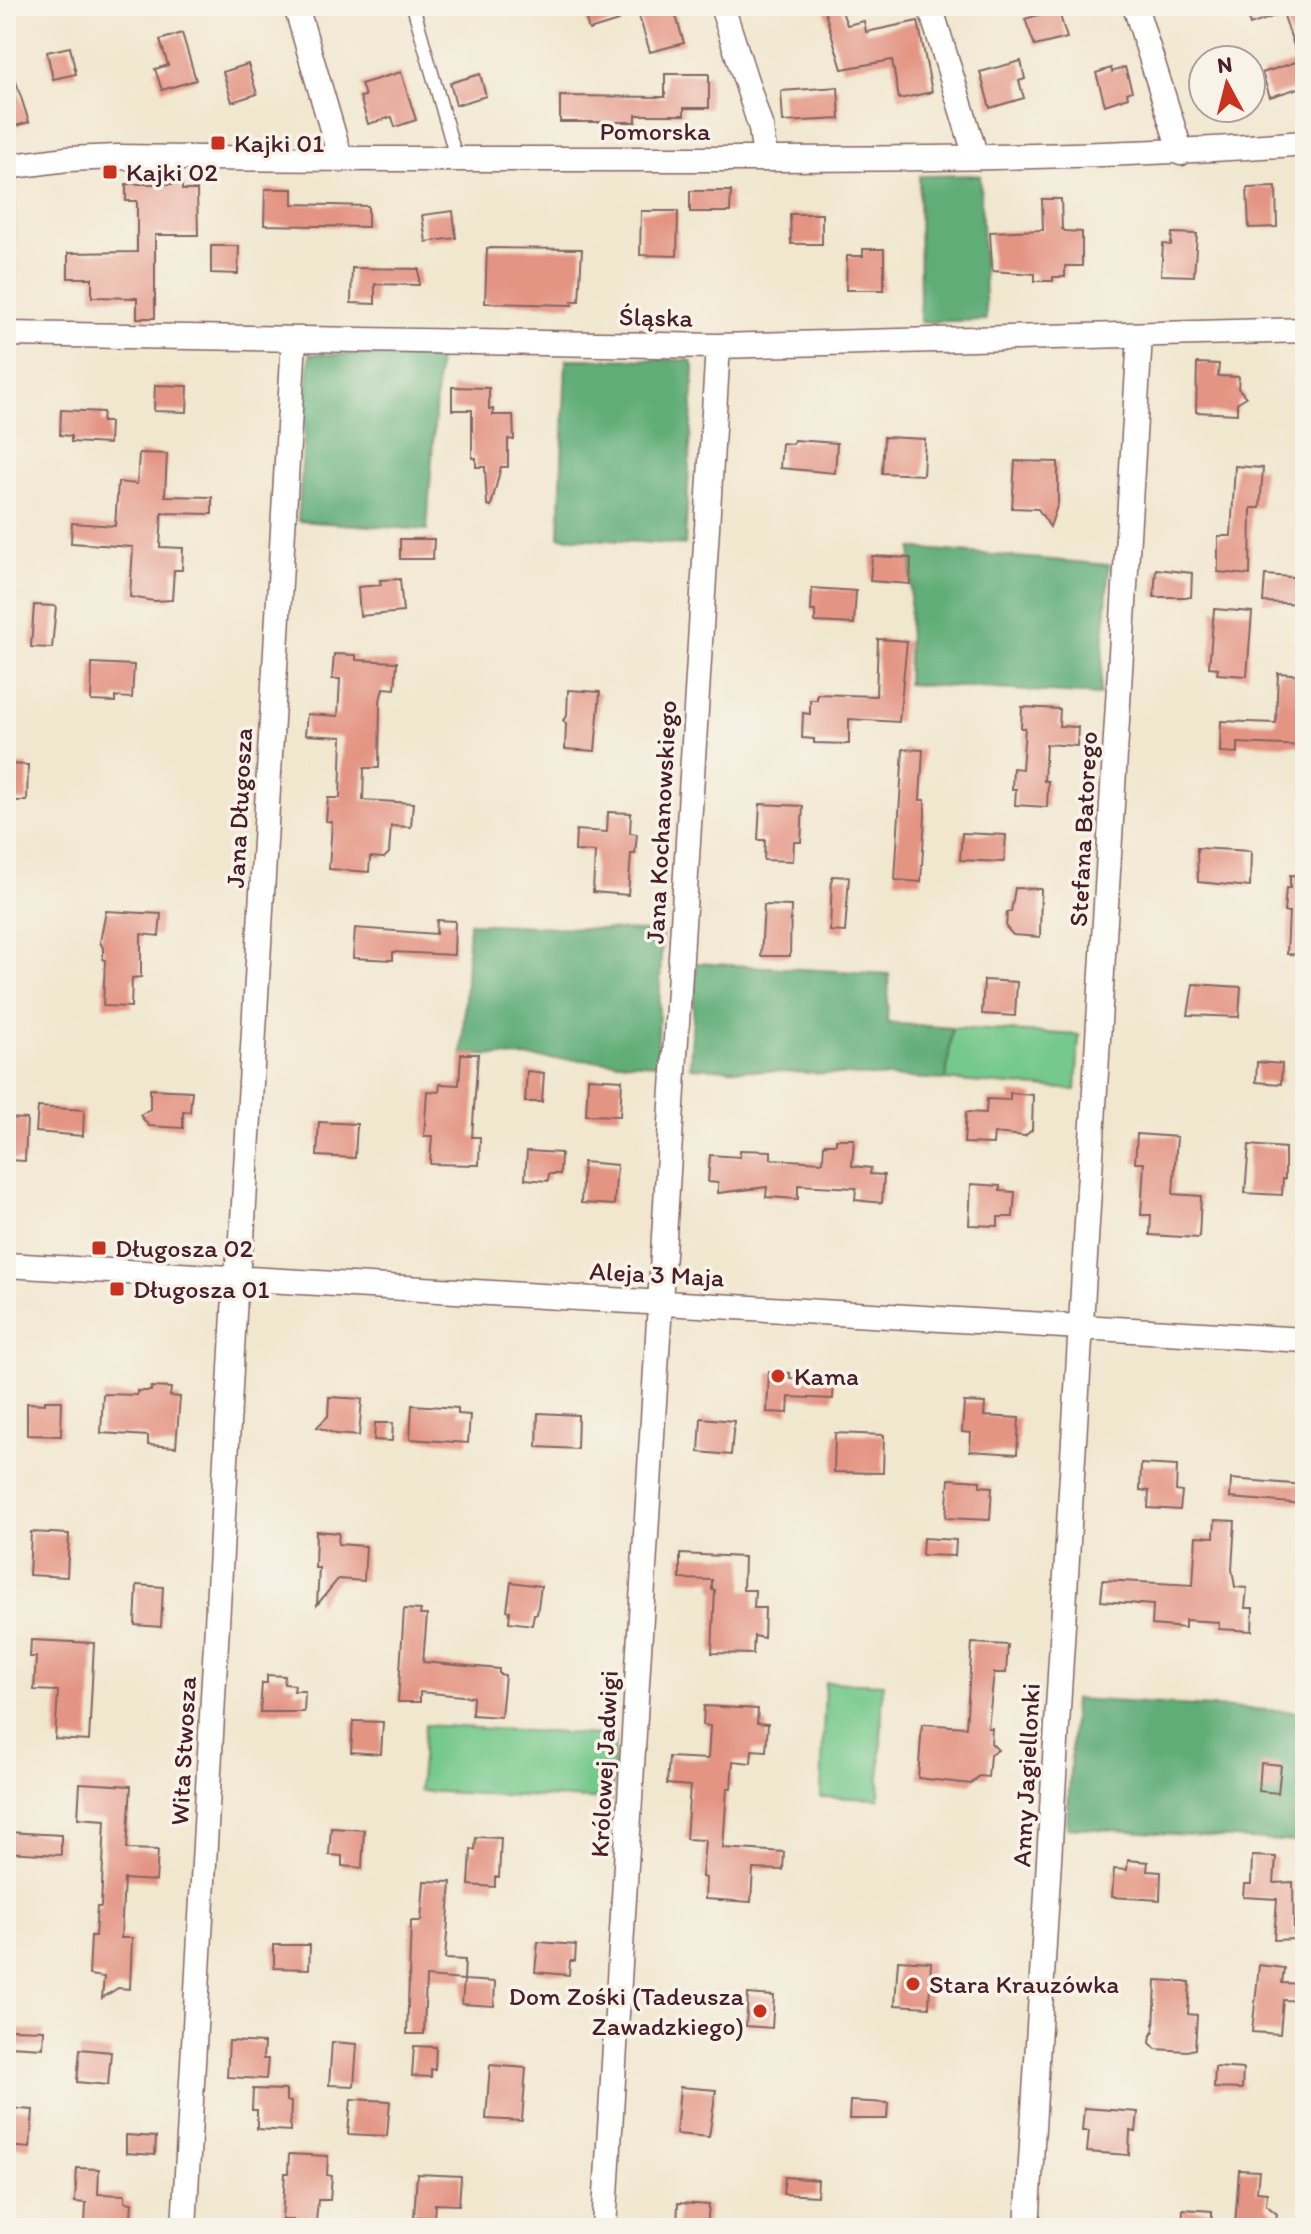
<svg xmlns="http://www.w3.org/2000/svg" width="1311" height="2234" font-family="Itim,sans-serif">
	<style>
		.built { fill: #efd6bb }
		.green { fill: #76c98c; stroke: #60745c; stroke-width: 2 }
		.forest { fill: #60ad78; stroke: #556652; stroke-width: 2 }
		.building { fill: #e49483 }
		.lines { fill: none; stroke-linecap: round; stroke-linejoin: round }
		.lane-casing { stroke: #846564; stroke-width: 15 }
		.street-casing { stroke: #846564; stroke-width: 27 }
		.lane { stroke: #fff; stroke-width: 12 }
		.street { stroke: #fff; stroke-width: 24 }
		.poi-dot { fill: #c8321e; stroke: #f7f3e8; stroke-width: 3 }
		.labels { text-anchor: middle; dominant-baseline: central; stroke-width: 7; stroke-linejoin: round; paint-order: stroke }
		.street-label { font-size: 26px; fill: #4a1f2b; stroke: #f7f3e8 }
		.poi-label { font-size: 26px; fill: #4a1f2b; stroke: #f7f3e8; text-anchor: start }
	</style>
	<rect width="100%" height="100%" fill="#f7f3e8"/>
	<filter id="ink" filterUnits="userSpaceOnUse"><feTurbulence type="fractalNoise" baseFrequency=".0125" numOctaves="2"/><feDisplacementMap in="SourceGraphic" scale="16" xChannelSelector="R" yChannelSelector="G"/><feConvolveMatrix kernelMatrix="1 2 1 2 8 2 1 2 1" color-interpolation-filters="sRGB"/></filter>
	<filter id="wash" filterUnits="userSpaceOnUse"><feTurbulence type="fractalNoise" baseFrequency=".006" numOctaves="4" result="noise"/><feDisplacementMap in="SourceGraphic" scale="32" xChannelSelector="R" yChannelSelector="G"/><feGaussianBlur stdDeviation="1.8" result="paint"/><feColorMatrix in="noise" values="0 0 0 0 0 0 0 0 0 0 0 0 0 0 0 0 0 1.4 0 .05"/><feComposite in="paint" operator="in"/></filter>
	<g filter="url(#wash)">
		<rect width="100%" height="100%" fill="#f1e7cf"/>
		<path class="built" d="M 17,183 L 17,318 L 6,317 L 6,185 Z"/>
		<path class="green" d="M 952,1028 L 1079,1035 L 1076,1090 L 946,1080 Z
			M 825,1682 L 883,1684 L 879,1799 L 821,1797 Z
			M 425,1725 L 615,1736 L 612,1800 L 419,1791 Z"/>
		<path class="forest" d="M 980,175 L 986,320 L 920,322 L 919,176 Z
			M 310,354 L 439,355 L 427,530 L 298,521 Z
			M 566,359 L 690,360 L 694,367 L 685,545 L 559,537 Z
			M 912,548 L 1109,565 L 1100,695 L 907,684 Z
			M 469,923 L 662,932 L 657,1064 L 462,1054 Z
			M 696,963 L 889,974 L 887,1023 L 952,1028 L 946,1080 L 690,1067 Z
			M 1074,1699 L 1305,1712 L 1295,1842 L 1067,1827 Z"/>
		<g id="blocks">
			<path class="building" d="M 582,6 L 614,6 L 618,21 L 589,30 Z
				M 673,6 L 684,43 L 650,52 L 639,16 Z
				M 823,6 L 840,6 L 847,25 L 864,21 L 866,32 L 918,21 L 932,92 L 899,99 L 892,60 L 842,69 Z
				M 1244,6 L 1305,6 L 1305,86 L 1270,97 L 1262,73 L 1299,61 L 1283,13 L 1250,25 Z
				M 1058,9 L 1067,38 L 1035,46 L 1025,19 Z
				M 182,33 L 196,80 L 162,90 L 155,69 L 168,65 L 160,40 Z
				M 70,47 L 76,74 L 53,79 L 47,52 Z
				M 1021,61 L 1025,79 L 1019,81 L 1024,98 L 990,108 L 980,72 Z
				M 10,63 L 29,122 L 6,129 L 6,64 Z
				M 248,64 L 257,94 L 232,102 L 223,72 Z
				M 1125,67 L 1132,91 L 1127,93 L 1128,97 L 1105,105 L 1096,73 L 1111,68 L 1112,72 Z
				M 401,72 L 416,120 L 395,127 L 392,117 L 368,124 L 360,97 L 365,96 L 361,84 Z
				M 480,74 L 486,96 L 456,105 L 450,83 Z
				M 665,74 L 709,74 L 709,108 L 684,108 L 684,115 L 636,115 L 636,122 L 560,122 L 560,96 L 665,97 Z
				M 838,87 L 840,119 L 783,122 L 781,91 Z
				M 126,184 L 182,184 L 182,190 L 197,190 L 198,235 L 155,235 L 155,318 L 137,318 L 137,298 L 92,297 L 92,278 L 68,278 L 68,253 L 137,252 L 137,201 L 126,201 Z
				M 1276,187 L 1277,227 L 1249,228 L 1247,188 Z
				M 265,189 L 293,189 L 293,204 L 368,206 L 368,227 L 264,225 Z
				M 690,191 L 731,191 L 730,212 L 690,212 Z
				M 1042,199 L 1061,199 L 1062,229 L 1065,231 L 1082,232 L 1082,266 L 1065,266 L 1065,277 L 1053,277 L 1053,281 L 1035,281 L 1035,274 L 992,271 L 990,232 L 1043,230 Z
				M 453,211 L 456,238 L 426,242 L 422,215 Z
				M 641,211 L 678,211 L 677,256 L 640,255 Z
				M 790,214 L 822,214 L 822,244 L 791,244 Z
				M 1172,233 L 1197,234 L 1194,276 L 1161,275 L 1163,244 L 1171,245 Z
				M 211,246 L 239,246 L 238,274 L 211,273 Z
				M 487,248 L 582,249 L 579,301 L 572,301 L 572,305 L 485,303 Z
				M 863,249 L 884,249 L 884,290 L 846,290 L 847,256 L 863,256 Z
				M 352,268 L 419,269 L 419,285 L 375,284 L 375,304 L 351,303 Z
				M 1197,363 L 1219,364 L 1218,376 L 1239,377 L 1238,388 L 1246,397 L 1237,403 L 1237,414 L 1196,412 Z
				M 155,385 L 188,386 L 187,412 L 154,411 Z
				M 452,387 L 489,388 L 489,409 L 493,409 L 493,415 L 513,415 L 514,440 L 508,439 L 508,467 L 501,467 L 491,506 L 487,505 L 485,467 L 476,467 L 476,458 L 472,458 L 472,410 L 452,410 Z
				M 61,410 L 103,412 L 102,422 L 110,422 L 109,444 L 71,442 L 71,436 L 60,435 Z
				M 884,437 L 925,439 L 923,475 L 882,473 Z
				M 794,440 L 837,443 L 835,473 L 780,468 L 782,443 L 793,444 Z
				M 139,453 L 167,454 L 165,496 L 212,497 L 212,514 L 162,513 L 160,547 L 183,548 L 182,570 L 174,570 L 172,600 L 154,601 L 130,597 L 133,547 L 71,543 L 72,523 L 115,526 L 118,482 L 137,484 Z
				M 1015,461 L 1058,462 L 1058,503 L 1050,527 L 1038,509 L 1012,508 Z
				M 1235,466 L 1263,468 L 1260,508 L 1251,508 L 1250,575 L 1218,572 L 1218,536 L 1231,536 Z
				M 400,539 L 434,539 L 433,559 L 400,559 Z
				M 872,556 L 911,558 L 910,584 L 870,581 Z
				M 1156,569 L 1192,573 L 1191,597 L 1154,597 Z
				M 1265,575 L 1305,578 L 1305,604 L 1263,602 Z
				M 400,579 L 403,612 L 360,616 L 358,587 L 381,585 L 380,580 Z
				M 812,588 L 856,591 L 854,624 L 815,622 L 815,611 L 811,611 Z
				M 34,605 L 56,606 L 52,648 L 31,647 Z
				M 1214,609 L 1252,612 L 1247,676 L 1217,674 L 1218,668 L 1209,667 Z
				M 878,639 L 907,641 L 899,722 L 849,719 L 849,744 L 814,743 L 814,739 L 802,738 L 803,713 L 810,714 L 810,700 L 817,700 L 817,694 L 876,696 Z
				M 334,654 L 356,655 L 356,660 L 397,662 L 395,689 L 383,688 L 380,701 L 379,768 L 364,768 L 363,800 L 413,803 L 411,827 L 391,826 L 389,853 L 384,858 L 370,857 L 369,872 L 329,869 L 332,822 L 326,821 L 328,798 L 340,798 L 342,737 L 305,735 L 307,714 L 338,716 L 340,679 L 332,679 Z
				M 92,663 L 134,665 L 132,698 L 115,697 L 115,702 L 91,701 Z
				M 1278,673 L 1305,675 L 1305,746 L 1238,743 L 1238,753 L 1220,752 L 1221,721 L 1276,723 Z
				M 568,690 L 600,692 L 595,751 L 565,749 L 566,724 L 563,720 L 567,716 Z
				M 1022,707 L 1060,709 L 1059,726 L 1078,727 L 1077,746 L 1046,744 L 1044,781 L 1048,781 L 1047,807 L 1015,805 L 1016,789 L 1012,789 L 1013,768 L 1022,769 L 1025,728 L 1021,728 Z
				M 903,749 L 923,750 L 920,800 L 925,800 L 925,816 L 921,882 L 895,880 Z
				M 6,764 L 28,765 L 27,801 L 6,801 Z
				M 760,804 L 803,806 L 801,842 L 794,842 L 793,861 L 764,860 L 765,840 L 758,840 Z
				M 608,812 L 631,813 L 630,833 L 637,834 L 635,854 L 631,854 L 628,895 L 593,892 L 595,852 L 575,851 L 576,830 L 607,832 Z
				M 962,833 L 1006,835 L 1004,862 L 960,860 Z
				M 1197,848 L 1251,851 L 1250,887 L 1198,882 Z
				M 1290,875 L 1305,876 L 1305,955 L 1287,954 L 1289,912 L 1284,912 L 1286,888 L 1290,888 Z
				M 832,876 L 849,877 L 845,932 L 830,931 Z
				M 1015,888 L 1041,889 L 1040,937 L 1013,935 L 1006,927 L 1007,912 L 1011,912 Z
				M 764,905 L 791,906 L 790,956 L 761,956 Z
				M 106,911 L 161,914 L 159,936 L 141,934 L 141,977 L 132,978 L 131,1007 L 103,1006 L 105,960 L 103,959 L 103,948 L 100,942 Z
				M 437,920 L 455,921 L 454,955 L 393,952 L 393,960 L 353,958 L 355,928 L 436,934 Z
				M 984,980 L 1017,982 L 1015,1016 L 982,1014 Z
				M 1193,984 L 1241,987 L 1239,1017 L 1188,1015 Z
				M 461,1054 L 478,1054 L 472,1137 L 480,1137 L 479,1165 L 430,1164 L 432,1136 L 424,1136 L 427,1091 L 439,1092 L 440,1084 L 459,1085 Z
				M 1257,1062 L 1282,1064 L 1281,1084 L 1256,1082 Z
				M 527,1071 L 544,1073 L 542,1102 L 525,1102 Z
				M 588,1078 L 622,1080 L 620,1116 L 586,1115 Z
				M 150,1089 L 192,1091 L 190,1112 L 183,1111 L 183,1128 L 149,1126 L 140,1115 L 150,1109 Z
				M 1010,1093 L 1033,1095 L 1032,1130 L 1025,1136 L 994,1133 L 993,1144 L 964,1143 L 966,1112 L 986,1113 L 987,1099 L 1010,1100 Z
				M 38,1107 L 84,1110 L 83,1136 L 36,1132 Z
				M 6,1118 L 27,1119 L 25,1161 L 8,1160 Z
				M 319,1122 L 357,1124 L 355,1158 L 317,1156 Z
				M 1137,1134 L 1177,1137 L 1173,1194 L 1201,1196 L 1199,1238 L 1150,1235 L 1151,1215 L 1141,1215 L 1144,1163 L 1135,1163 Z
				M 836,1139 L 854,1139 L 852,1166 L 871,1168 L 870,1174 L 884,1175 L 882,1203 L 855,1200 L 856,1188 L 798,1185 L 798,1199 L 766,1197 L 767,1187 L 718,1193 L 718,1183 L 708,1182 L 710,1155 L 740,1157 L 740,1150 L 771,1151 L 771,1159 L 823,1162 L 824,1144 L 836,1144 Z
				M 1249,1145 L 1285,1148 L 1285,1179 L 1283,1179 L 1282,1195 L 1245,1193 Z
				M 527,1151 L 561,1153 L 560,1174 L 549,1174 L 548,1181 L 525,1179 Z
				M 583,1162 L 617,1165 L 614,1205 L 581,1203 Z
				M 971,1184 L 1000,1186 L 1000,1191 L 1015,1192 L 1013,1217 L 998,1217 L 998,1226 L 969,1225 Z
				M 769,1372 L 790,1373 L 790,1378 L 834,1380 L 833,1399 L 789,1397 L 788,1413 L 767,1412 Z
				M 151,1387 L 171,1388 L 170,1396 L 180,1397 L 176,1447 L 148,1445 L 148,1436 L 101,1433 L 103,1394 L 137,1395 L 137,1391 L 151,1391 Z
				M 329,1397 L 362,1399 L 359,1436 L 336,1434 L 317,1427 L 328,1416 Z
				M 45,1401 L 62,1401 L 61,1436 L 27,1435 L 27,1403 L 45,1404 Z
				M 964,1402 L 985,1403 L 984,1416 L 1019,1418 L 1017,1454 L 970,1451 L 971,1433 L 962,1432 Z
				M 412,1405 L 458,1408 L 458,1414 L 470,1415 L 468,1443 L 410,1439 Z
				M 538,1413 L 578,1415 L 577,1449 L 537,1447 Z
				M 701,1418 L 734,1421 L 731,1455 L 699,1452 Z
				M 375,1423 L 393,1423 L 392,1441 L 374,1440 Z
				M 835,1433 L 884,1435 L 883,1473 L 834,1472 Z
				M 1141,1464 L 1177,1466 L 1176,1491 L 1182,1492 L 1180,1510 L 1148,1508 L 1149,1491 L 1140,1490 Z
				M 949,1479 L 980,1481 L 980,1486 L 992,1487 L 990,1520 L 946,1518 Z
				M 1231,1479 L 1305,1485 L 1305,1504 L 1230,1498 Z
				M 1215,1520 L 1235,1521 L 1232,1569 L 1235,1587 L 1247,1588 L 1245,1608 L 1253,1608 L 1252,1631 L 1219,1629 L 1219,1622 L 1185,1620 L 1185,1628 L 1152,1625 L 1153,1605 L 1101,1601 L 1103,1580 L 1193,1585 L 1196,1536 L 1214,1537 Z
				M 316,1531 L 339,1533 L 338,1544 L 366,1546 L 364,1581 L 338,1579 L 317,1605 L 319,1568 L 315,1568 Z
				M 31,1532 L 69,1534 L 67,1577 L 29,1575 Z
				M 923,1538 L 956,1540 L 955,1556 L 922,1555 Z
				M 680,1554 L 744,1557 L 743,1590 L 755,1590 L 754,1608 L 765,1608 L 764,1638 L 754,1636 L 753,1654 L 712,1653 L 715,1590 L 712,1590 L 712,1580 L 680,1579 Z
				M 511,1582 L 541,1586 L 537,1614 L 534,1614 L 532,1625 L 509,1622 L 510,1611 L 507,1610 Z
				M 137,1585 L 163,1587 L 161,1627 L 135,1625 Z
				M 404,1609 L 421,1610 L 420,1615 L 427,1615 L 423,1662 L 499,1669 L 499,1674 L 505,1675 L 501,1717 L 472,1715 L 473,1697 L 420,1692 L 420,1702 L 398,1702 Z
				M 31,1640 L 94,1643 L 89,1741 L 55,1739 L 58,1691 L 34,1690 L 36,1657 L 30,1657 Z
				M 972,1643 L 1008,1645 L 1006,1673 L 994,1673 L 988,1728 L 992,1728 L 991,1743 L 998,1750 L 990,1755 L 988,1777 L 979,1776 L 971,1784 L 918,1778 L 922,1724 L 966,1727 Z
				M 267,1675 L 285,1676 L 284,1684 L 295,1685 L 294,1691 L 305,1691 L 304,1712 L 260,1712 L 262,1683 L 267,1683 Z
				M 704,1706 L 758,1709 L 757,1723 L 768,1724 L 766,1751 L 752,1750 L 751,1763 L 733,1761 L 731,1788 L 727,1788 L 723,1848 L 784,1852 L 783,1870 L 753,1869 L 751,1902 L 705,1899 L 706,1878 L 702,1877 L 705,1840 L 686,1839 L 690,1786 L 667,1784 L 669,1757 L 708,1759 L 710,1726 L 703,1725 Z
				M 353,1721 L 383,1722 L 381,1754 L 351,1752 Z
				M 1261,1763 L 1281,1765 L 1278,1793 L 1259,1791 Z
				M 80,1783 L 131,1786 L 127,1849 L 158,1850 L 156,1881 L 124,1879 L 121,1938 L 132,1938 L 130,1989 L 118,1988 L 102,1998 L 104,1977 L 89,1975 L 91,1936 L 95,1936 L 97,1907 L 101,1907 L 105,1820 L 78,1818 Z
				M 331,1828 L 364,1830 L 362,1868 L 342,1866 L 342,1856 L 329,1855 Z
				M 6,1832 L 61,1835 L 61,1855 L 6,1852 Z
				M 476,1837 L 501,1838 L 499,1877 L 495,1877 L 495,1887 L 469,1885 L 471,1849 L 475,1850 Z
				M 1252,1856 L 1276,1857 L 1274,1883 L 1293,1882 L 1294,1939 L 1274,1940 L 1277,1899 L 1243,1897 L 1244,1884 L 1251,1884 Z
				M 1128,1860 L 1148,1862 L 1147,1871 L 1161,1872 L 1160,1900 L 1112,1897 L 1114,1869 L 1127,1870 Z
				M 424,1881 L 451,1882 L 445,1959 L 465,1960 L 464,1980 L 426,1977 L 424,2034 L 407,2034 L 411,1921 L 421,1921 Z
				M 538,1942 L 576,1945 L 575,1961 L 570,1961 L 569,1975 L 535,1972 Z
				M 274,1945 L 310,1945 L 309,1969 L 274,1968 Z
				M 898,1960 L 931,1962 L 929,2007 L 895,2005 Z
				M 1259,1965 L 1284,1968 L 1282,1983 L 1305,1984 L 1305,2001 L 1283,2000 L 1280,2034 L 1252,2032 Z
				M 464,1980 L 495,1982 L 494,2006 L 462,2004 Z
				M 1156,1980 L 1190,1982 L 1188,2014 L 1197,2015 L 1195,2049 L 1187,2051 L 1156,2049 L 1150,2043 L 1151,2035 L 1154,2032 Z
				M 748,1994 L 774,1996 L 772,2028 L 746,2026 Z
				M 10,2029 L 44,2030 L 43,2048 L 9,2046 Z
				M 229,2041 L 264,2043 L 263,2059 L 268,2059 L 266,2079 L 227,2077 Z
				M 332,2042 L 357,2044 L 354,2086 L 329,2085 Z
				M 414,2046 L 436,2047 L 435,2070 L 431,2069 L 431,2077 L 412,2076 Z
				M 80,2049 L 111,2052 L 108,2085 L 77,2082 Z
				M 490,2065 L 526,2068 L 522,2121 L 486,2119 Z
				M 1215,2067 L 1243,2069 L 1242,2089 L 1214,2088 Z
				M 680,2087 L 716,2090 L 709,2137 L 676,2134 Z
				M 253,2089 L 286,2090 L 286,2101 L 291,2102 L 290,2131 L 257,2129 L 257,2110 L 252,2110 Z
				M 351,2099 L 390,2101 L 387,2136 L 348,2134 Z
				M 850,2101 L 888,2103 L 887,2119 L 849,2119 Z
				M 6,2108 L 33,2110 L 30,2148 L 6,2146 Z
				M 1084,2108 L 1138,2112 L 1136,2132 L 1130,2131 L 1129,2155 L 1087,2152 L 1089,2131 L 1082,2131 Z
				M 126,2135 L 156,2137 L 155,2155 L 126,2153 Z
				M 289,2154 L 328,2156 L 327,2175 L 332,2176 L 330,2200 L 318,2200 L 316,2222 L 312,2222 L 311,2228 L 293,2228 L 293,2220 L 282,2220 L 285,2173 L 288,2173 Z
				M 77,2168 L 99,2169 L 98,2194 L 125,2195 L 125,2202 L 132,2203 L 130,2228 L 98,2228 L 98,2225 L 85,2224 L 86,2203 L 75,2202 Z
				M 1239,2170 L 1259,2171 L 1257,2192 L 1267,2193 L 1266,2205 L 1277,2214 L 1275,2228 L 1235,2226 Z
				M 417,2174 L 461,2176 L 459,2205 L 435,2204 L 434,2218 L 414,2217 Z
				M 785,2177 L 818,2180 L 817,2196 L 783,2194 Z
				M 678,2203 L 709,2205 L 707,2228 L 677,2228 Z
				M 1183,2209 L 1212,2211 L 1212,2228 L 1182,2226 Z"/>
		</g>
	</g>
	<g filter="url(#ink)">
		<use href="#blocks" fill-opacity="0" stroke="#846564" stroke-width="2"/>
		<g class="lines">
			<defs>
				<path id="lane" d="M 413,6 L 457,161"/>
				<path id="street" d="M 296,6 L 341,160
					M 722,6 L 761,128 L 765,159
					M 930,6 L 976,157
					M 1135,6 L 1181,153
					M 6,167 L 67,159 L 118,157 C 306,160 493,159 681,159 C 889,159 1098,159 1305,143
					M 6,334 L 718,346 L 1305,330
					M 6,1265 L 1305,1340
					M 184,2228 L 236,1277 L 242,1238 L 294,340
					M 604,2228 L 718,346
					M 1027,2228 L 1140,335"/>
			</defs>
			<use href="#lane" class="lane-casing"/>
			<use href="#street" class="street-casing"/>
			<use href="#lane" class="lane"/>
			<use href="#street" class="street"/>
		</g>
	</g>
	<g class="poi-dot">
		<rect x="210" y="135" width="16" height="16" rx="4"/>
		<rect x="102" y="164" width="16" height="16" rx="4"/>
		<rect x="91" y="1240" width="16" height="16" rx="4"/>
		<rect x="109" y="1281" width="16" height="16" rx="4"/>
		<circle cx="778" cy="1376" r="8"/>
		<circle cx="913" cy="1984" r="8"/>
		<circle cx="760" cy="2011" r="8"/>
	</g>
	<g class="labels">
		<g class="street-label">
			<text x="655" y="131">Pomorska</text>
			<text transform="translate(656 317) rotate(1)">Śląska</text>
			<text transform="translate(239 808) rotate(-87)">Jana Długosza</text>
			<text transform="translate(661 822) rotate(-87)">Jana Kochanowskiego</text>
			<text transform="translate(1083 829) rotate(-87)">Stefana Batorego</text>
			<text transform="translate(657 1274) rotate(3)">Aleja 3 Maja</text>
			<text transform="translate(183 1751) rotate(-87)">Wita Stwosza</text>
			<text transform="translate(604 1764) rotate(-87)">Królowej Jadwigi</text>
			<text transform="translate(1026 1775) rotate(-87)">Anny Jagiellonki</text>
		</g>
		<g class="poi-label">
			<text x="234" y="143">Kajki 01</text>
			<text x="126" y="172">Kajki 02</text>
			<text x="115" y="1248">Długosza 02</text>
			<text x="133" y="1289">Długosza 01</text>
			<text x="794" y="1376">Kama</text>
			<text x="929" y="1984">Stara Krauzówka</text>
			<text x="744" y="1996" text-anchor="end">Dom Zośki (Tadeusza<tspan x="744" dy="30">Zawadzkiego)</tspan></text>
		</g>
	</g>
	<rect width="1311" height="2234" fill="none" stroke="#f7f3e8" stroke-width="32"/>
	<g transform="translate(1227 84) rotate(353)"><circle r="38" fill="#f7f3e8" stroke="#b29e9c" stroke-width="2"/>
	<path d="M0-6L14 30L0 20L-14 30Z" fill="#c8321e"/>
	<text y="-12" font-size="22" font-weight="bold" text-anchor="middle" fill="#4a1f2b">N</text>
	</g>
</svg>
